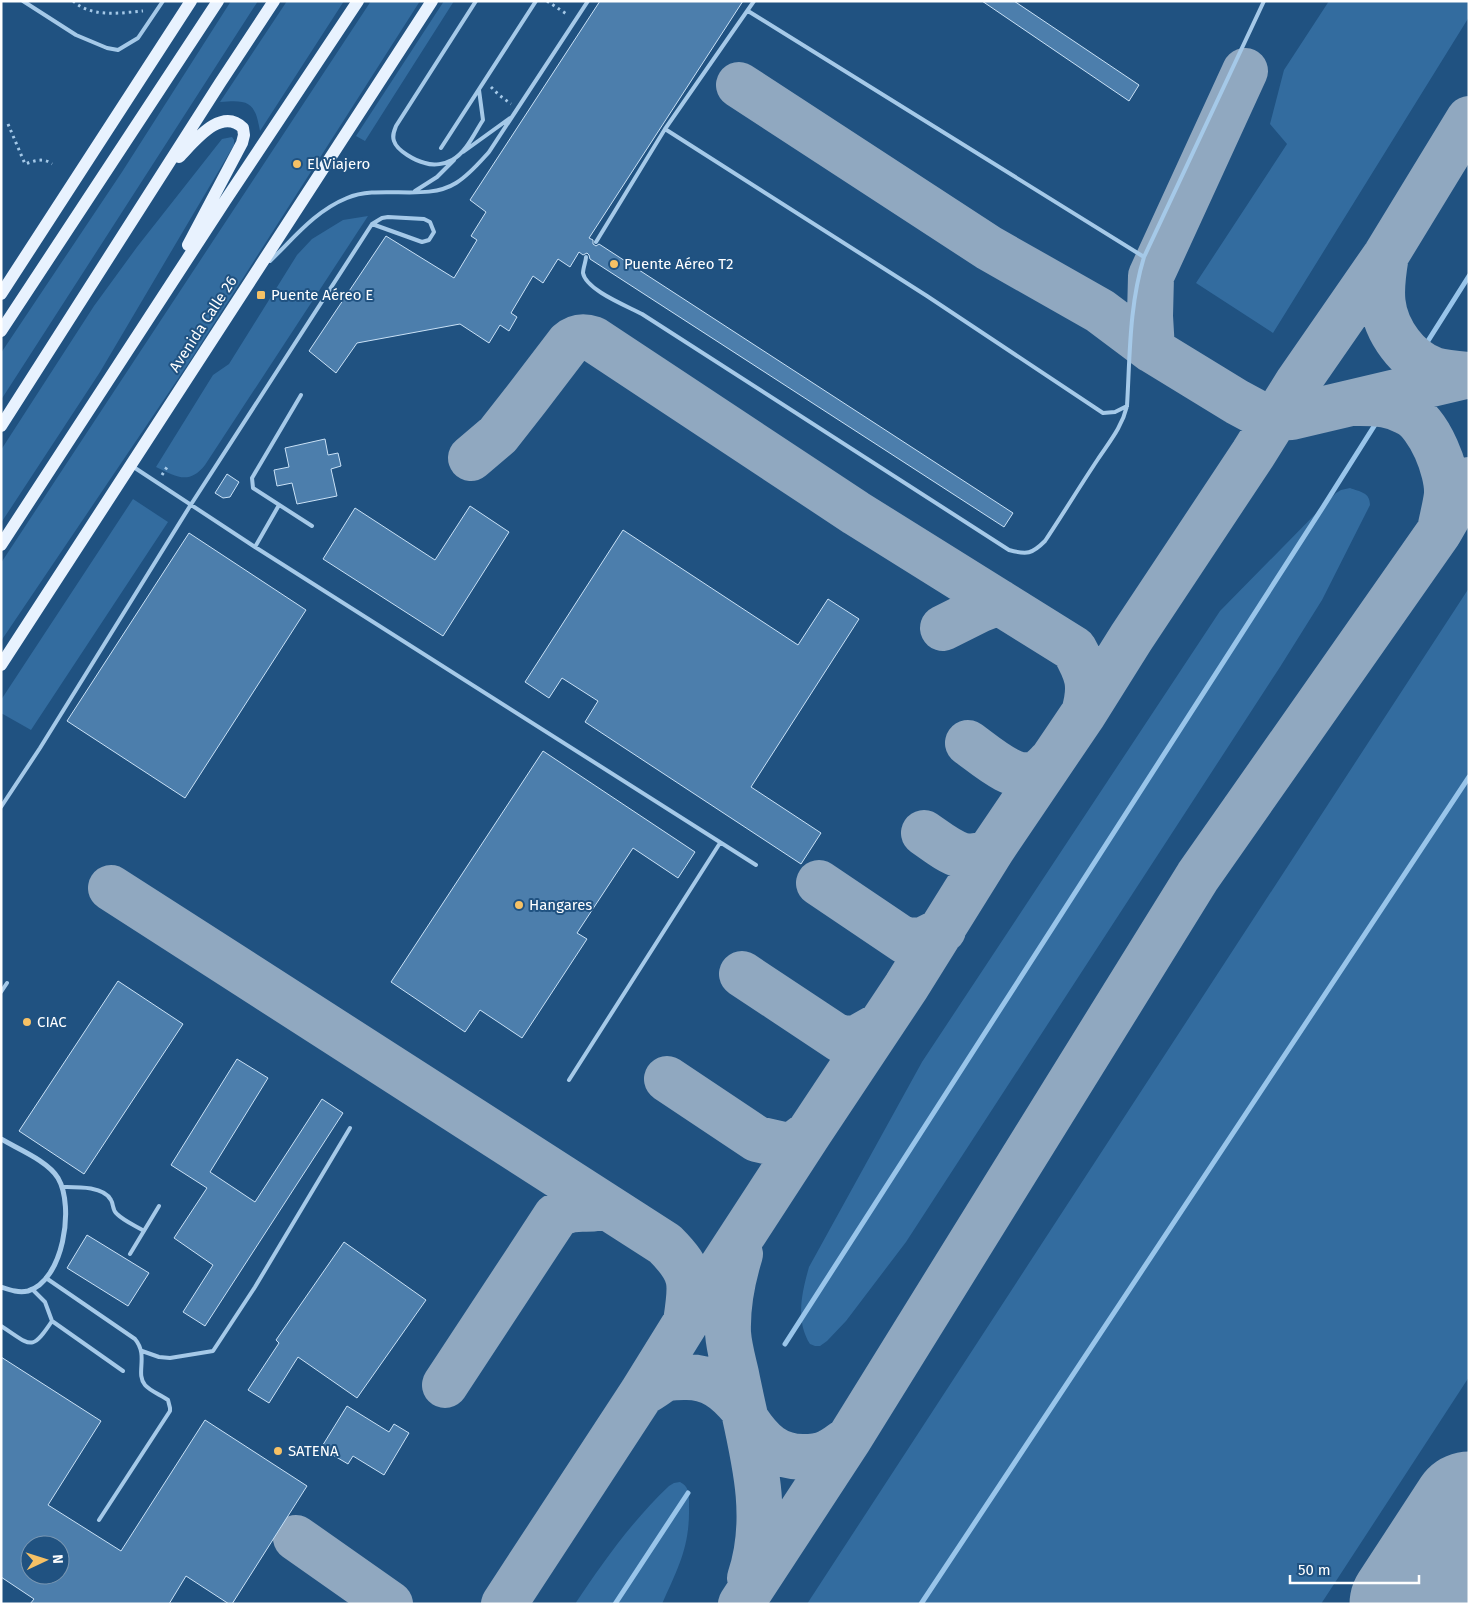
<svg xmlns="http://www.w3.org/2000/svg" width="1470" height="1605" font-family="'Fira Sans',sans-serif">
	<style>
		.green { fill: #336c9f }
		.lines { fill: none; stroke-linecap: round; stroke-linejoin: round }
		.stream { stroke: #99c5ea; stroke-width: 5 }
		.taxiway { stroke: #90a8c0; stroke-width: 46 }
		.runway { stroke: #90a8c0; stroke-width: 115 }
		.building { fill: #4c7eac; stroke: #c9e1f6; fill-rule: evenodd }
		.path { stroke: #a5c9e8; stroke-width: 3; stroke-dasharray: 2.5 4; stroke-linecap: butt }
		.service { stroke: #a5c9e8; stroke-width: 4 }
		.minor { stroke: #a5c9e8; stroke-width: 5 }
		.primary { stroke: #e8f2fe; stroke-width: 12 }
		.poi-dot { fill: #f6c165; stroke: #205281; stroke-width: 2 }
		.labels { text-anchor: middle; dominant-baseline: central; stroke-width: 4; stroke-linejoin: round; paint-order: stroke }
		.poi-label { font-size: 15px; fill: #fff; stroke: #205281; text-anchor: start }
		.street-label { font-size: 15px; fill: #fff; stroke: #205281 }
	</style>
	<rect width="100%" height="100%" fill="#205281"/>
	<path class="green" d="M 231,1 L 258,1 L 1,400 L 1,353 L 122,172 Z
		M 287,1 L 344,1 L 260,131 C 255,103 250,99 220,102 Z
		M 371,1 L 420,1 L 190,361 L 1,641 L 1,563 Z
		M 444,1 L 454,1 L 365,141 L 356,136 Z
		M 1329,1 L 1469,1 L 1469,17 L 1273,333 L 1196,283 L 1287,144 L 1270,124 L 1284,70 Z
		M 232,137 L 234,140 L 234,145 L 100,372 L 1,523 L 1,450 L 94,306 L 137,247 L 222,139 Z
		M 368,216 L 205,465 C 189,485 177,477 156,467 L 213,375 L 229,364 L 297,255 L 312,239 L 343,220 Z
		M 1350,488 C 1360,492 1370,492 1370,505 L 1322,600 L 1280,667 L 906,1242 L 846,1321 L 827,1341 L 820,1346 L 815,1346 L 810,1344 C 795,1320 802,1292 809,1267 L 922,1062 L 1220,611 L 1336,493 L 1341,490 Z
		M 133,499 L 168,522 L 31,730 L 1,713 L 1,700 Z
		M 1469,588 L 1469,1377 L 1321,1604 L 807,1604 Z
		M 680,1482 C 690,1487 689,1496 689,1506 C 690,1547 678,1568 662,1604 L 575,1604 C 603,1562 632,1521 669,1486 L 674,1483 Z"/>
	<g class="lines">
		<path class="stream" d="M 785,1344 L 1323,507 L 1469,276
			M 615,1604 L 688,1493
			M 921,1604 L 1469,777"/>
		<path class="taxiway" d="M 739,85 L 989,248 L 1100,311 L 1152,350 L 1237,402 L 1265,417 L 1274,418 L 1291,417 L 1469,375
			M 1386,255 C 1380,290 1378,315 1400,344 C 1409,356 1420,365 1434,370 C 1444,373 1457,374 1469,375
			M 1152,350 L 1150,316 L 1151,276 L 1245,71
			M 1360,403 C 1377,403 1393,404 1408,413 C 1430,424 1448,471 1447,494 C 1446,504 1443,515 1441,525
			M 471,458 L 498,435 L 527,398 L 569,343 C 577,336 584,336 593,339 L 856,513 L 1074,649 C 1088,674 1092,685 1084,713
			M 943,628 L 981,609 L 999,602
			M 968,743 C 985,755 1013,781 1034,774 C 1041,772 1045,767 1050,762
			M 924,833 C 946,848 967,868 992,849
			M 819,883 L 905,941 L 923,940 L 943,930
			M 111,888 L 665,1244 C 694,1273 692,1283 686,1322
			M 742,974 L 840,1039 L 857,1038 L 880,1025
			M 667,1079 L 757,1139 L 788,1146 L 796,1143 L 809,1133
			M 740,1254 C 732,1280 727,1305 728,1333 C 729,1347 733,1361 736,1374 C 749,1441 773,1510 750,1578
			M 445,1385 L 556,1216 C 575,1203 589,1213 604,1206
			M 642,1393 C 650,1389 657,1383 665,1379 C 671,1377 679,1377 684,1377 C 710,1376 727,1389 743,1409
			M 747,1421 C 761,1442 776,1457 803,1457 C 812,1457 821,1456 829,1452 C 836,1449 842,1443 849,1439
			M 296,1538 L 390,1604
			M 504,1604 L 642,1393 L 686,1322 L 809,1133 L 906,987 L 992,849 L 1084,713 L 1131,638 L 1253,454 L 1298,382 L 1386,255 L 1469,119
			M 741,1604 L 849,1439 L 1198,876 L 1439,532 L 1469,480"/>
		<path class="runway" d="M 1407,1604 L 1469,1509"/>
	</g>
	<path class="building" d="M 600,1 L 743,1 L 589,238 L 593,240 L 593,244 L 596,246 L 599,244 L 1013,513 L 1004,527 L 590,259 L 589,255 L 587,253 L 583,255 L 579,252 L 570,267 L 558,259 L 543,283 L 533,276 L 511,313 L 517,317 L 509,331 L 500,325 L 489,343 L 460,324 L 357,343 L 336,373 L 309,351 L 386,236 L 454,278 L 477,240 L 471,236 L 486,212 L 470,200 Z
		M 982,1 L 1014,1 L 1139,85 L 1129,101 Z
		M 325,439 L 328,455 L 338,453 L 341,466 L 331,469 L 337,496 L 297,504 L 292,483 L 277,486 L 274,470 L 289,467 L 285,448 Z
		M 227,474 L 239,482 L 230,497 L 223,498 L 215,493 Z
		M 470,506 L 509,532 L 443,636 L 323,559 L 355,508 L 435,560 Z
		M 623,530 L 798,645 L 828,599 L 859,619 L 751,787 L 821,833 L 801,864 L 585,722 L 598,701 L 562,678 L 549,698 L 525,682 Z
		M 189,533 L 306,610 L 185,798 L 67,721 Z
		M 543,751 L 695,852 L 678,878 L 633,848 L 577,933 L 587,939 L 522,1038 L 480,1010 L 465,1032 L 391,982 Z
		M 118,981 L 183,1024 L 84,1174 L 19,1131 Z
		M 237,1059 L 268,1078 L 210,1172 L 255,1202 L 322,1099 L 343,1113 L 205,1326 L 183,1312 L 213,1265 L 174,1238 L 207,1188 L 171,1165 Z
		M 87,1235 L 149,1273 L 128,1306 L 67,1268 Z
		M 344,1242 L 426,1300 L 357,1398 L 298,1357 L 269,1403 L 248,1390 L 279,1343 L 276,1340 Z
		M 1,1357 L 101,1421 L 48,1505 L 121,1551 L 205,1420 L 307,1486 L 232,1604 L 229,1604 L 186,1576 L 169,1604 L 30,1604 L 34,1599 L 1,1577 ZM 30,1545 L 60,1545 L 60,1575 L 30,1575 Z
		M 347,1406 L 389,1432 L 394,1424 L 409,1433 L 384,1475 L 353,1456 L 348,1464 L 321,1448 Z"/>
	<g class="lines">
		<path class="path" d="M 73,1 C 92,18 120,13 143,11
			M 547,1 L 568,15
			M 491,87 L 499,95 L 511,104
			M 8,124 L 25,164 C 34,161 43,157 52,164
			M 162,475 L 167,467"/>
		<path class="service" d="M 23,1 L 76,35 L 107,48 L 118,50 L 138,38 L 163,1
			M 476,1 L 396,126 C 394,131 392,136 394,141 C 397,151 416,161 425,163 C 434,166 445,164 452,160 C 466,153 475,132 483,120 L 479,90
			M 748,11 L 1144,257
			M 665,129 L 927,296 L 1103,413 L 1115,412 L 1127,406
			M 441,148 L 536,1
			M 463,152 L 510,118
			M 415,191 L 437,177 L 454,160
			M 596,242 L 665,129 L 754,1
			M 586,257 C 586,261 583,268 583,273 C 586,290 627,306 642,314 L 1009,550 C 1027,555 1032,554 1045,541 C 1063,514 1080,486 1098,459 C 1110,441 1122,427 1127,406 C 1130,356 1129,306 1144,257 L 1264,1
			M 270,261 C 294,238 315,211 347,198 C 380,184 426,202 456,183 C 469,175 479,163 489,152 L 588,1
			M 301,395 L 252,478 L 253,488 L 312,526
			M 132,466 L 255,547 L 756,865
			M 255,547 L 279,505
			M 1,807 L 40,748 L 190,506 L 372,224 L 382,218 L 388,217 L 424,219 L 430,222 L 434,232 L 429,240 L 422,242 L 372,224
			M 1,992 L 7,983
			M 569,1080 L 720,843
			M 63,1187 C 76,1187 104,1186 111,1200 C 114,1205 112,1210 117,1214 C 124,1221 136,1226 144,1231
			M 130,1254 L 159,1206
			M 46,1278 L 135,1339 C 149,1356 135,1373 145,1385 C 150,1391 161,1395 168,1400 L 170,1408 L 170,1411 L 99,1520
			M 32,1289 L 45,1302 L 52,1321 L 123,1371
			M 1,1326 C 31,1345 31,1353 52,1321
			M 142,1351 L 159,1357 L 170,1358 L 213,1351 L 255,1287 L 350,1128"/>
		<path class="minor" d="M 1,1139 C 18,1149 48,1161 58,1178 C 75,1207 63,1281 28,1291 C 18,1293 10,1290 1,1287"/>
		<path class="primary" d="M 179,157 C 194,142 221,106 243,128 L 244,135 L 242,143 L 188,245
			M 1,294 L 191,1
			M 1,331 L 218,1
			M 1,426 L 220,83 L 274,1
			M 1,545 L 225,201 L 358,1
			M 1,665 L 432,1"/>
	</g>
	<g class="poi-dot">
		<circle cx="297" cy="164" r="5"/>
		<circle cx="614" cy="264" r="5"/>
		<rect x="256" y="290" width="10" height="10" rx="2.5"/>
		<circle cx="519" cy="905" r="5"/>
		<circle cx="27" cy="1022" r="5"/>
		<circle cx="278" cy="1451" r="5"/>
	</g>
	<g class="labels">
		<g class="poi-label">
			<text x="307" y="164">El Viajero</text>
			<text x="624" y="264">Puente Aéreo T2</text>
			<text x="271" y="295">Puente Aéreo E</text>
			<text x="529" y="905">Hangares</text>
			<text x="37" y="1022">CIAC</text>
			<text x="288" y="1451">SATENA</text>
		</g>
		<g class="street-label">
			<text transform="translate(203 324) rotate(-57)">Avenida Calle 26</text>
		</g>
	</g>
	<rect width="1470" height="1605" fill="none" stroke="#ffffff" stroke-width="5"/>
	<g transform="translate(45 1560) rotate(86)"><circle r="24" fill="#205281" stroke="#7997b3"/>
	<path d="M0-4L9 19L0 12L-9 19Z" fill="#f6c165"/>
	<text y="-8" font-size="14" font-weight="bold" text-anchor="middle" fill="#ffffff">N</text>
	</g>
	<path d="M1290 1575v8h129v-8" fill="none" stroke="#ffffff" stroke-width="2.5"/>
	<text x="1298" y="1575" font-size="15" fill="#ffffff" stroke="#205281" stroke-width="4" paint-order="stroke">50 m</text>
</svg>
